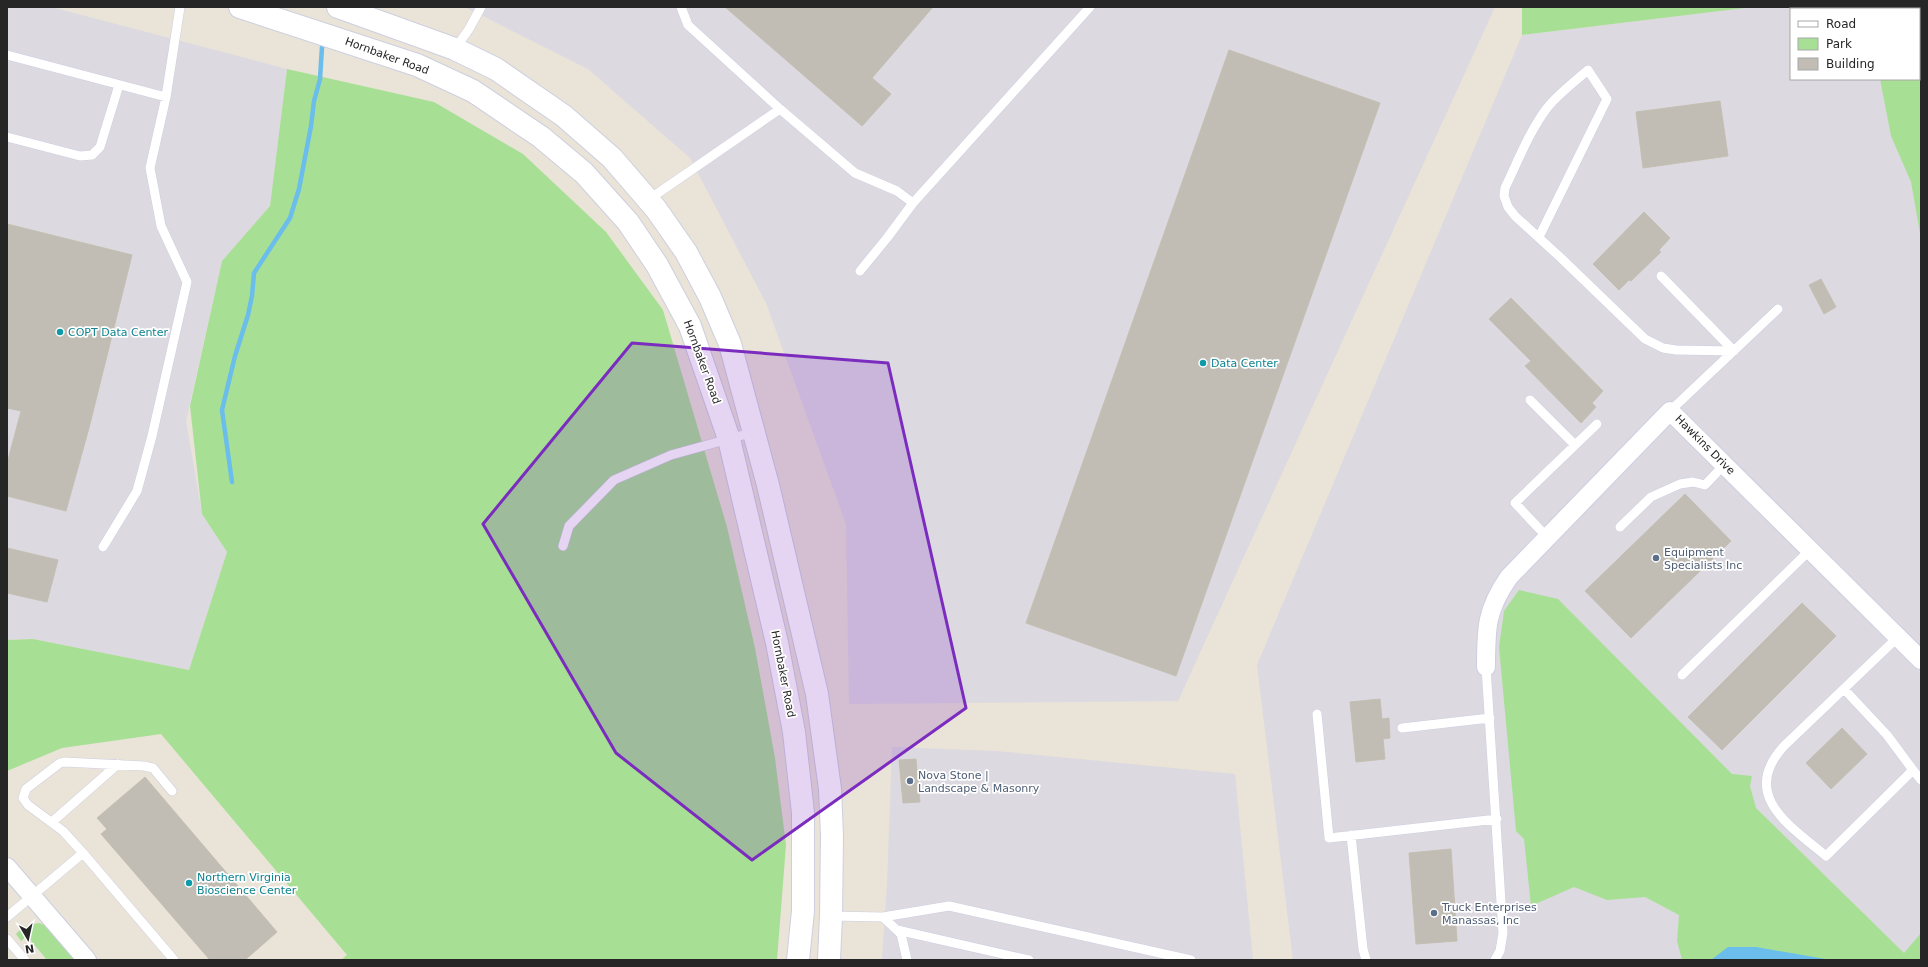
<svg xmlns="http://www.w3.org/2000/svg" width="1928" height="967" font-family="'DejaVu Sans',sans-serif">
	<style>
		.industrial { fill: #dcd9e1; fill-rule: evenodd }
		.green { fill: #a7e094 }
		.water { fill: #6bbdeb }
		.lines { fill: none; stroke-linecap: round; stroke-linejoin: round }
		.stream { stroke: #6bbdeb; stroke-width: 4.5 }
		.building { fill: #c1bdb5; stroke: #c4bfb2 }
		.service-casing { stroke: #cdcfe0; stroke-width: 10 }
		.minor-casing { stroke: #cdcfe0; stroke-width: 20 }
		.secondary-casing { stroke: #cdcfe0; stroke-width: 24 }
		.service { stroke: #fff; stroke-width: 9 }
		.minor { stroke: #fff; stroke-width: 18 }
		.secondary { stroke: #fff; stroke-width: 22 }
		.marked { fill: #7b2cbf; fill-opacity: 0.2; stroke: #7b2cbf; stroke-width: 3; stroke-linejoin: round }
		.culture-dot { fill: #0f9aa8; stroke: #fff; stroke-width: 1.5 }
		.service-dot { fill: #5c6f8a; stroke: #fff; stroke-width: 1.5 }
		.labels { text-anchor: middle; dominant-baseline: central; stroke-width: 3.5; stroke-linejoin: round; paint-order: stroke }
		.street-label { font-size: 11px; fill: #262626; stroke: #fff }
		.culture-label { font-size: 11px; fill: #0d838f; stroke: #fff; text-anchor: start }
		.service-label { font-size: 11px; fill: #4e5e75; stroke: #fff; text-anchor: start }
	</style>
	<rect width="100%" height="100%" fill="#e9e3d8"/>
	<path class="industrial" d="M 7,7 L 51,7 L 287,69 L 270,206 L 222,261 L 186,421 L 202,514 L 227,552 L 189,670 L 33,639 L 7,640 Z
		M 465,7 L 1495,7 L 1178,701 L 849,704 L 846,524 L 766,303 L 690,158 L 588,69 Z
		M 1753,7 L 1921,7 L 1921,960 L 1293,960 L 1257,665 L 1522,35 ZM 1791,9 L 1919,9 L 1919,79 L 1791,79 Z
		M 892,747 L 996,751 L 1235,774 L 1253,960 L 882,960 L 887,885 Z"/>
	<path class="green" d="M 1522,7 L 1753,7 L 1522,35 Z
		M 1872,7 L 1921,7 L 1921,239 L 1911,182 L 1891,136 L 1880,79 L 1919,79 L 1919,9 L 1872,9 Z
		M 287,69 L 434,102 L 523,154 L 606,232 L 663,310 L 727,527 L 755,648 L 775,758 L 786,845 L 777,960 L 341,960 L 347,955 L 161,734 L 62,748 L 7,771 L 7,640 L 33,639 L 189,670 L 227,552 L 202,514 L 190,406 L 222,261 L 270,206 Z
		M 1519,590 L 1558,599 L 1732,774 L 1752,776 L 1750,786 L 1756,808 L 1904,953 L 1921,933 L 1921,960 L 1682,960 L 1677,941 L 1679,915 L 1645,897 L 1607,900 L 1574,887 L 1531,906 L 1524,839 L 1516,831 L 1499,647 L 1504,611 Z
		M 39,923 L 52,928 L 80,960 L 47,960 L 27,936 L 21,941 L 16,934 C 22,927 30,924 39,923 Z"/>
	<path class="water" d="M 1728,947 L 1756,947 L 1831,960 L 1711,960 Z"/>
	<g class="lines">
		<path class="stream" d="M 232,482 L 222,410 L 235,356 L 248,315 L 252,296 L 254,273 L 290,218 L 299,189 L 311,126 L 314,101 L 320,79 L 322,47"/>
	</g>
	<path class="building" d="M 725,7 L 933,7 L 872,78 L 891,94 L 862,126 Z
		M 1229,50 L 1380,103 L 1176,676 L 1026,623 Z
		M 1720,101 L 1728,156 L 1643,168 L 1636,112 Z
		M 1644,212 L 1670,238 L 1659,250 L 1661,252 L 1631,281 L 1629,280 L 1619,290 L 1593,264 Z
		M 7,224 L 132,255 L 89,428 L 66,511 L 7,496 L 7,464 L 21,411 L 7,408 Z
		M 1821,279 L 1836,307 L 1824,314 L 1809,285 Z
		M 1511,298 L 1603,391 L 1592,403 L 1596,407 L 1581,423 L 1525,366 L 1531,361 L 1489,319 Z
		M 1685,494 L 1731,541 L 1631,638 L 1585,591 Z
		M 7,548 L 58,560 L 47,602 L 7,593 Z
		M 1802,603 L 1836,636 L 1722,750 L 1688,717 Z
		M 1380,699 L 1382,719 L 1389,718 L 1390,738 L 1383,739 L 1385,759 L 1356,762 L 1350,702 Z
		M 1842,728 L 1867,754 L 1831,789 L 1806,763 Z
		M 916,759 L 920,802 L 903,803 L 899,760 Z
		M 145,777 L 277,932 L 245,960 L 210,960 L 101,834 L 107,829 L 97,818 Z
		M 1451,849 L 1457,941 L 1416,944 L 1409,853 Z"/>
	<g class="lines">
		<defs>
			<path id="service" d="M 681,7 L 688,25 L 780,109 L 855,173 L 897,191 L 913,203 L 1090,7
				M 455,49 L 469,29 L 481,7
				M 7,55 L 166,97
				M 7,137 L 80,156 L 92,155 L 100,147 L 119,85
				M 648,200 L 780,109
				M 1539,237 L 1607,99 L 1588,70 C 1574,82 1558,94 1547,108 C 1529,132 1518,161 1505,188 L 1504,196 L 1508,207 L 1515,216 L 1561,258 L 1645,339 L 1663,348 L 1676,350 L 1734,351 L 1661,276
				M 860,271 L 887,238 L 913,203
				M 1530,400 L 1575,445
				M 1670,411 L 1778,309
				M 1620,527 L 1651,497 L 1680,484 L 1693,482 L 1705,485 L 1725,464
				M 1547,537 L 1515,503 L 1597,424
				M 563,546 L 569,526 L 614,480 L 671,455 L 754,432
				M 103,547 L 137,491 L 152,436 L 187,282 L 161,226 L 150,168 L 166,97 L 180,7
				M 1486,667 L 1503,933 L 1500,951 L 1495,960
				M 1682,675 L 1811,549
				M 1844,689 L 1887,735 L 1913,770 L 1826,856 C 1790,826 1739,795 1784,746 L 1898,637
				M 1317,714 L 1329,838 L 1497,819
				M 1402,728 L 1490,718
				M 1913,770 L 1921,780
				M 52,822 L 118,764
				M 1351,835 L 1363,949 L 1366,960
				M 83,853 L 63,831 L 28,805 L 23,798 L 26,789 L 60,763 L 64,762 L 144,766 L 153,768 L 172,791
				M 831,916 L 883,917 L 949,906 L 1191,960
				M 7,917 L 83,853 L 174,960
				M 883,917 L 901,934 L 907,960
				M 897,930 L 1029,960
				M 7,939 L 25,960"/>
			<path id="minor" d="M 1486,667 C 1486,628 1486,610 1509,577 L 1670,411 L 1921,660
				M 7,867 L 87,960"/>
			<path id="secondary" d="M 240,7 L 417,65 L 473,91 L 541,137 L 584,173 L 628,222 L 657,265 L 690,326 L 729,439 L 777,643 L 794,732 L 803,813 L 803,911 L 798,960
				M 338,7 L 455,49 L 496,69 L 564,116 L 612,158 L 656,209 L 686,252 L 710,297 L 730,344 L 768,485 L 817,694 L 830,789 L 832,836 L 831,916 L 829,960"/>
		</defs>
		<use href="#service" class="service-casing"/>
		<use href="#minor" class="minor-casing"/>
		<use href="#secondary" class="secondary-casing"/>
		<use href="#service" class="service"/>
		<use href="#minor" class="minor"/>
		<use href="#secondary" class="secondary"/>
	</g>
	<path class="marked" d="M 632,343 L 888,363 L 966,708 L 752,860 L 616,753 L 483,524 Z"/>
	<g class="culture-dot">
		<circle cx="60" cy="332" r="4"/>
		<circle cx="1203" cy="363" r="4"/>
		<circle cx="189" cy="883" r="4"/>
	</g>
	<g class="service-dot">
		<circle cx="1656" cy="558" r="4"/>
		<circle cx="910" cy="781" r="4"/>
		<circle cx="1434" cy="913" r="4"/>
	</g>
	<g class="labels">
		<g class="street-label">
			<text transform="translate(387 56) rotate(20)">Hornbaker Road</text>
			<text transform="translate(702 362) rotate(70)">Hornbaker Road</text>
			<text transform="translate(1705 445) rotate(45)">Hawkins Drive</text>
			<text transform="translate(783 674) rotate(79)">Hornbaker Road</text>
		</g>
		<g class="culture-label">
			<text x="68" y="332">COPT Data Center</text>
			<text x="1211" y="363">Data Center</text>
			<text x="197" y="877">Northern Virginia<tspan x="197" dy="13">Bioscience Center</tspan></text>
		</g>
		<g class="service-label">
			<text x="1664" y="552">Equipment<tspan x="1664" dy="13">Specialists Inc</tspan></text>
			<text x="918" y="775">Nova Stone |<tspan x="918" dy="13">Landscape &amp; Masonry</tspan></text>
			<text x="1442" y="907">Truck Enterprises<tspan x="1442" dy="13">Manassas, Inc</tspan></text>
		</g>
	</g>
	<rect width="1928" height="967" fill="none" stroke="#262626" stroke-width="16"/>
	<rect x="1790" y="8" width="130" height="72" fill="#ffffff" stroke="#a8a8a8"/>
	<rect x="1798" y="21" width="20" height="6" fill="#ffffff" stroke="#a8a8a8"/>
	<text x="1826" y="28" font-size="12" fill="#262626">Road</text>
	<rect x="1798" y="38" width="20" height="12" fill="#a7e094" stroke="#a8a8a8"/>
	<text x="1826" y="48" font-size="12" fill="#262626">Park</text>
	<rect x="1798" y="58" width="20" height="12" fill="#c1bdb5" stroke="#a8a8a8"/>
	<text x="1826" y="68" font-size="12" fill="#262626">Building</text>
	<g transform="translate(28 939) rotate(171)" stroke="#ffffff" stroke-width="3" paint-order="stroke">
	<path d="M0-3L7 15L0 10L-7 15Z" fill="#262626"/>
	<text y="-6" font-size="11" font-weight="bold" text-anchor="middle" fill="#262626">N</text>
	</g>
</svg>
